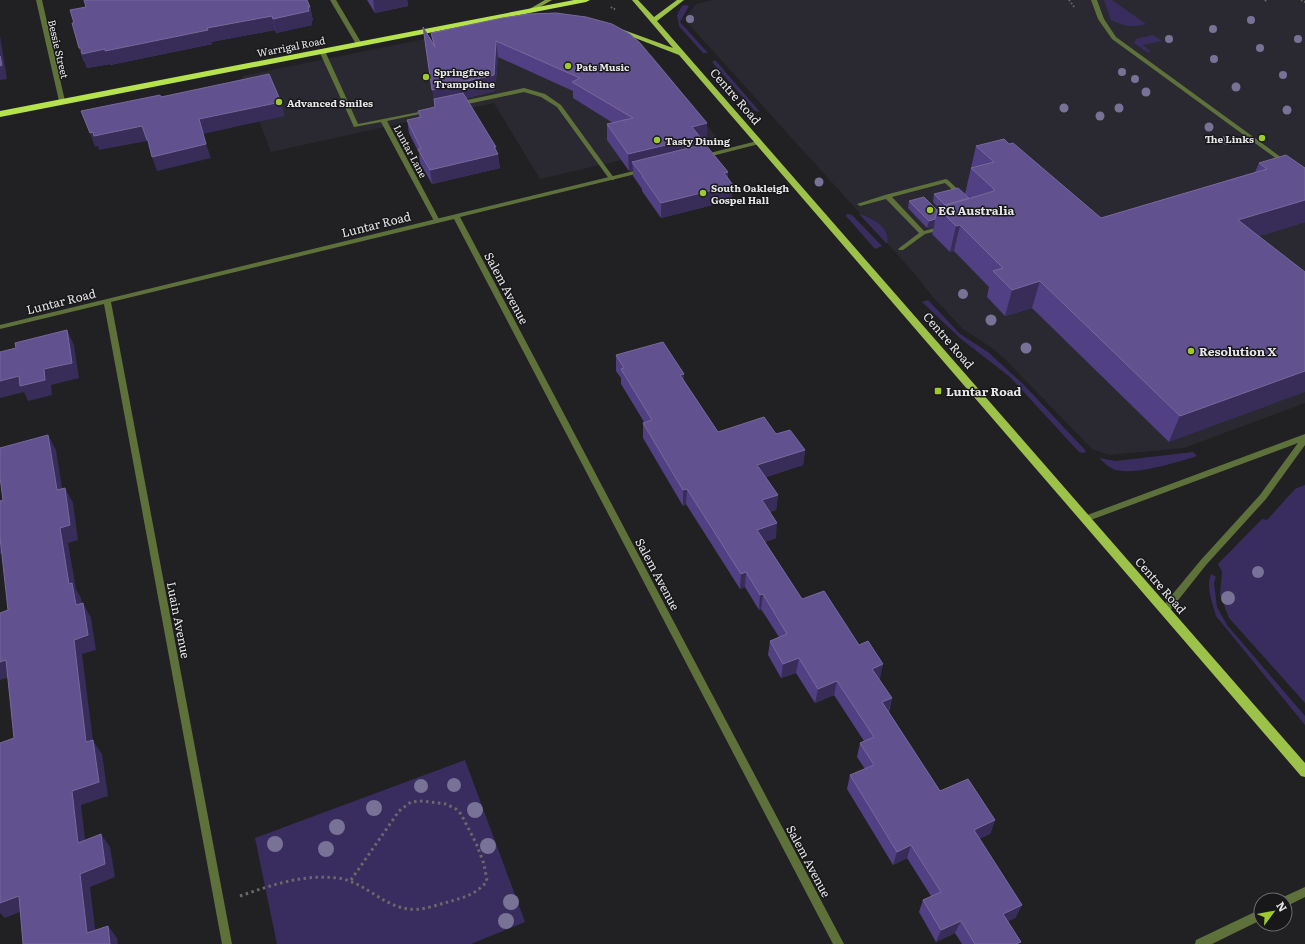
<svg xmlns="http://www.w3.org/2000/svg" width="1305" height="944" font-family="Literata,serif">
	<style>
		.built { fill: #2a2931 }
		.green { fill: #392d5f }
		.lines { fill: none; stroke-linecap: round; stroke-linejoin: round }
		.path-far1 { stroke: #6a696b; stroke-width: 2; stroke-dasharray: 1.5 2; stroke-linecap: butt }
		.path { stroke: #6a696b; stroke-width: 3; stroke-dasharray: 2.5 3.5; stroke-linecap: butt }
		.lane { fill: #5f713b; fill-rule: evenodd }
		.street { fill: #5f713b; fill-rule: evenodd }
		.secondary { fill: #829f45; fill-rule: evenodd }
		.primary { fill: #9dc24a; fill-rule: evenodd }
		.highway { fill: #b5e24d; fill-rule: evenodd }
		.tree { fill: #787296 }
		.wall { fill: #524084 }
		.shaded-wall { fill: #382c59 }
		.building { fill: #62518f; stroke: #77699d }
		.poi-dot { fill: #9eca2e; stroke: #18181a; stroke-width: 1.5 }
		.labels { text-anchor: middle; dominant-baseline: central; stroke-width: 3; stroke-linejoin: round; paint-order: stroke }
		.far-street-label { font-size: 10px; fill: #e7e6e8; stroke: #18181a }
		.far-poi-label { font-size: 10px; font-weight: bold; fill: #e7e6e8; stroke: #18181a; text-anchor: start }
		.street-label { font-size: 12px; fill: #e7e6e8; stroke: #18181a }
		.poi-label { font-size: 12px; font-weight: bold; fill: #e7e6e8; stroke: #18181a; text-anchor: start }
	</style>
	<rect width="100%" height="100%" fill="#212123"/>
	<path class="built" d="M 714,0 L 1305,0 L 1305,403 L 1184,448 L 1109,455 L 1092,449 L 1005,359 L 992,348 L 963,329 L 933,297 L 914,273 L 684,19 L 696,4 Z
		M 519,20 L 628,41 L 653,56 L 717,138 L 540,179 L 494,103 L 271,152 L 242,76 Z"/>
	<path class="green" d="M 1104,0 L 1112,0 L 1146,24 C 1133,28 1123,26 1111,20 Z
		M 685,5 L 689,6 L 680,22 L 708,53 L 703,53 L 679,26 L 677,15 L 682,6 Z
		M 1153,35 L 1162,41 L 1143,45 L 1151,52 L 1147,52 L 1134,43 L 1136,39 Z
		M 715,60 L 760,112 L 755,111 L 712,62 Z
		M 847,214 L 852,215 L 882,246 L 875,249 L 846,216 Z
		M 859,214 C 872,218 891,227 887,244 Z
		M 928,300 L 960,334 L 988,352 L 1023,384 L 1086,451 L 1084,453 L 1079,452 L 1010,377 L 961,339 L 922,302 Z
		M 1193,452 L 1197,456 C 1179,462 1128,478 1111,468 C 1107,466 1103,461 1099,458 L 1116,461 Z
		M 1305,485 L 1305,703 L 1229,618 L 1220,595 L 1222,572 L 1218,564 L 1262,519 L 1267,520 L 1295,489 Z
		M 1211,574 L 1216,577 L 1214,583 L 1217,607 L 1227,625 L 1305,716 L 1305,725 L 1216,616 C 1212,602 1206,588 1211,574 Z
		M 465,760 L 525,922 L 471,944 L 277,944 L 255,838 Z"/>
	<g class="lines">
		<path class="path-far1" d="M 1069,0 L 1075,8
			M 1265,0 L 1267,2
			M 1301,0 L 1305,2
			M 611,7 L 613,9 L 617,9"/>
		<path class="path" d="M 240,896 C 272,885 303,874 337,878 C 364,881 382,906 409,909 C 422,911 436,905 448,902 C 463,898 477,894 487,881 L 484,864 L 476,843 L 461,814 L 456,809 L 446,804 L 422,801 L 411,802 L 399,811 L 351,880"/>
		<path class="lane" d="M 1091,0 L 1097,0 L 1104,19 L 1116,37 L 1289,163 L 1289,165 L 1285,165 L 1112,39 L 1098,19 Z
			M 320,50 L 325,51 L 358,124 L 429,110 L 429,112 L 387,121 L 440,221 L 439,222 L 437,223 L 434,221 L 381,122 L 354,127 L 319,51 Z
			M 524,88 L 545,94 L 561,105 L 614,178 L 614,180 L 610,180 L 557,107 L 541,97 L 524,92 L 458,106 L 455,104 L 458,102 Z
			M 946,179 L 948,180 L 965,196 L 965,198 L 961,198 L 945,183 L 892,197 L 924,231 L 942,226 L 945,228 L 944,229 L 925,234 L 903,250 L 899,250 L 898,249 L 919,233 L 886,199 L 860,206 L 857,204 L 885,195 Z
			M 1305,434 L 1305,445 L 1266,499 L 1206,565 L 1168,613 L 1165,614 L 1162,613 L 1161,610 L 1162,607 L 1200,561 L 1260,495 L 1298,443 L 1088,521 L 1082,521 L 1081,519 L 1082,517 Z"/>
		<path class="street" d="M 36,0 L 42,0 L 65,101 L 64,102 L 59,101 Z
			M 330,0 L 336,0 L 362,44 L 361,45 L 356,44 Z
			M 757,141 L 760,143 L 759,144 L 704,158 L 701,156 L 702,155 Z
			M 642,169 L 645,171 L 644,172 L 460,217 L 844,944 L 833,944 L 454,219 L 111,302 L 232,944 L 222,944 L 104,304 L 0,329 L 0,325 Z
			M 1305,887 L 1305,897 L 1285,907 L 1285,900 L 1281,900 L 1281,898 Z
			M 1261,909 L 1261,920 L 1212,944 L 1195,944 L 1196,940 Z"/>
		<path class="secondary" d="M 545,0 L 552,0 L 531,12 L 526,11 Z"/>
		<path class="primary" d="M 632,0 L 638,0 L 654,17 L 677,0 L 684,0 L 657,21 L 1305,763 L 1305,777 L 1301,776 L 679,55 L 617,31 L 617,29 L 621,29 L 673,48 Z"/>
		<path class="highway" d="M 574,0 L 590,0 L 586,2 L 0,117 L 0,111 Z"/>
	</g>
	<g class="tree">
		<circle cx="690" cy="19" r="4"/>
		<circle cx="1251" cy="20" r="4"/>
		<circle cx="1213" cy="29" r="4"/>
		<circle cx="1169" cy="39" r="4"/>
		<circle cx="1298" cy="39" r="4"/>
		<circle cx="1260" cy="48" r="4"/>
		<circle cx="1214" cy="59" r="4"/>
		<circle cx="1122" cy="72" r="4"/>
		<circle cx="1283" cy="75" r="4"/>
		<circle cx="1135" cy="79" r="4"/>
		<circle cx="1236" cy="87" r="4.5"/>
		<circle cx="1146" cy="92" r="4.5"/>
		<circle cx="1064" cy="108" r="4.5"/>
		<circle cx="1119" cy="108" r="4.5"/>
		<circle cx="1287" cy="110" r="4.5"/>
		<circle cx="1100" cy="116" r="4.5"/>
		<circle cx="1209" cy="127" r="4.5"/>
		<circle cx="1226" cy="140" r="4.5"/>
		<circle cx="819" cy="182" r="4.5"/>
		<circle cx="963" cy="294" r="5"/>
		<circle cx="991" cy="320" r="5.5"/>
		<circle cx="1026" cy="348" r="5.5"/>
		<circle cx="1258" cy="572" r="6"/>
		<circle cx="1228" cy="598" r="7"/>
		<circle cx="454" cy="785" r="7"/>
		<circle cx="421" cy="786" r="7"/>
		<circle cx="374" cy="808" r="8"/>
		<circle cx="475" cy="810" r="8"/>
		<circle cx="337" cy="827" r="8"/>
		<circle cx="275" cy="844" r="8"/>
		<circle cx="488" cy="846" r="8"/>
		<circle cx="326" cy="849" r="8"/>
		<circle cx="511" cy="902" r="8"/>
		<circle cx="506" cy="921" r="8"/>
	</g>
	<path class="wall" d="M 367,0 L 407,0 L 408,6 L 375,13 Z
		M 310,7 L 313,21 L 312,21 L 312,25 L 276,33 L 275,30 L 211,42 L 212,44 L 110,65 L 110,64 L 87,68 L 85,62 L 84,62 L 79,48 Z
		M 502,18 L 707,123 L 706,139 L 700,141 L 700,145 L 728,172 L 728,178 L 732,200 L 661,218 L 642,191 L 642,189 L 633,176 L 633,170 L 629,171 L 607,140 L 607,124 L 613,123 L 573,98 L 573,91 L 498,57 L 495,91 L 466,98 L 497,152 L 500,168 L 432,184 L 420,163 L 419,153 L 409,133 L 407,120 L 419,118 L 418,111 L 435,107 L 423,27 L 433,43 L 431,33 Z
		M 976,146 L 1101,218 L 1255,172 L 1259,163 L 1305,168 L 1305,222 L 1259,236 L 1169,442 L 1032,308 L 1005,316 L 987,297 L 989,287 L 954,251 L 950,252 L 932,234 L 934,227 L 927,228 L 908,208 L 909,201 L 937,210 L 938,207 L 933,202 L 934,194 L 970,198 L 965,194 Z
		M 616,355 L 684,374 L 684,381 L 718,432 L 776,434 L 805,450 L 803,465 L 766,477 L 778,495 L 776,510 L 770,512 L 776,538 L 765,542 L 802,599 L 883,664 L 879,679 L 892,698 L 889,712 L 940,791 L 995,820 L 990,834 L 979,839 L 1022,905 L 1015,918 L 1008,921 L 1019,944 L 962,944 L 955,933 L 936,942 L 919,912 L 923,900 L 931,896 L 907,858 L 893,865 L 847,789 L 850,775 L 865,769 L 857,757 L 860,743 L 864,741 L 834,695 L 815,703 L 796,673 L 781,678 L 768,655 L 770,641 L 779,637 L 761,609 L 759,610 L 745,587 L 740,589 L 686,504 L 683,506 L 643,438 L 643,423 L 644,422 L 621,384 L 621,378 L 616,371 Z"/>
	<path class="shaded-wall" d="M 373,0 L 407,0 L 408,6 L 375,13 Z
		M 308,7 L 310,7 L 313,21 L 312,21 L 312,25 L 276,33 L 273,19 Z
		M 272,16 L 275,30 L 211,42 L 212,44 L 110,65 L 110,64 L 87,68 L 85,62 L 84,62 L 79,48 L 207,28 Z
		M 0,36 L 7,79 L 0,80 Z
		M 496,41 L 498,57 L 495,91 L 461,99 L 435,106 L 432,90 L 458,83 Z
		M 281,102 L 285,116 L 203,134 L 199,119 Z
		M 707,123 L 706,139 L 700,141 L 700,153 L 632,162 L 633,170 L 629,171 L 628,154 L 692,127 Z
		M 142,126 L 148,140 L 151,155 L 147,141 L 99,150 L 98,146 L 95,147 L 90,133 Z
		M 206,144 L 211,158 L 157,171 L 152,157 Z
		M 494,147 L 496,147 L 497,154 L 498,154 L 500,168 L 432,184 L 430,170 Z
		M 728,172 L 727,186 L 733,185 L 732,200 L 661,218 L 661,203 L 724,173 Z
		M 1305,200 L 1305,222 L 1228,246 L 1238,220 Z
		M 935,219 L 934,227 L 927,228 L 929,221 Z
		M 960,225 L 954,251 L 950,252 L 956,226 Z
		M 1040,281 L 1032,308 L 1005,316 L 1012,290 Z
		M 67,330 L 74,345 L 79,378 L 51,385 L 52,395 L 28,401 L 24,392 L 0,398 L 0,381 L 44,369 Z
		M 1305,371 L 1305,392 L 1169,442 L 1180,416 Z
		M 684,374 L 684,389 L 680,375 Z
		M 48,435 L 56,450 L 65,506 L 57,490 Z
		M 805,450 L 803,465 L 756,480 L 757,465 Z
		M 65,488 L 73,503 L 78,540 L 68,543 L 76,589 L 81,598 L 84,620 L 76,605 L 69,584 L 60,528 Z
		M 687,489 L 686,504 L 683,506 L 683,490 Z
		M 778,495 L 776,510 L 761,515 L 762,500 Z
		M 777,523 L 776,538 L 756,545 L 757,530 Z
		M 0,537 L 9,552 L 0,554 Z
		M 746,572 L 745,587 L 740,589 L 741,574 Z
		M 763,594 L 761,609 L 759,610 L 760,595 Z
		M 83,603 L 91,618 L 96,650 L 82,654 L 93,741 L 102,754 L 108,796 L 81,805 L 87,856 L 78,843 L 72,791 L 86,742 L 74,640 Z
		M 799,658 L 796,673 L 781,678 L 783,664 Z
		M 6,660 L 16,675 L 0,680 L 0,662 Z
		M 883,664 L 880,679 L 869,683 L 872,669 Z
		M 837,681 L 834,695 L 815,703 L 818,689 Z
		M 892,698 L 888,712 L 882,702 Z
		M 995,820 L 990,834 L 968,844 L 974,830 Z
		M 101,834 L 110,847 L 115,877 L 90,887 L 97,944 L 87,933 L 80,874 Z
		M 911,845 L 907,858 L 893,865 L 897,852 Z
		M 19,896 L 30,908 L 5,918 L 0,913 L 0,903 Z
		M 1022,905 L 1015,918 L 997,926 L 1003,914 Z
		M 961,921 L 955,933 L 936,942 L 941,930 Z
		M 108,926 L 117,938 L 118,944 L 110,944 Z"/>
	<path class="building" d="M 84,0 L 307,0 L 310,7 L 308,7 L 309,11 L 273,19 L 272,16 L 207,28 L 208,30 L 105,51 L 105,49 L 82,54 L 81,48 L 79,48 L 72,23 L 74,23 L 70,10 L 86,7 Z
		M 556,13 L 586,17 L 612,24 L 630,34 L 640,43 L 707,123 L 692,127 L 700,137 L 628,154 L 607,124 L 633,118 L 572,82 L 580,78 L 496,41 L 494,75 L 458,83 L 459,84 L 432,90 L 423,27 L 435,47 L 431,33 L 502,18 L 529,14 Z
		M 0,56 L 2,65 L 0,66 Z
		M 269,74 L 281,102 L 199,119 L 206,144 L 152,157 L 148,140 L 147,140 L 142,126 L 94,136 L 93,132 L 90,133 L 81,111 L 160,95 L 161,97 Z
		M 463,93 L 496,147 L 494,147 L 498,154 L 430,170 L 418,149 L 421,149 L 407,120 L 421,117 L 418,111 L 435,107 L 434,99 Z
		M 1004,139 L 1009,144 L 1013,143 L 1101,218 L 1267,169 L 1259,163 L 1286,155 L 1305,168 L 1305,200 L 1238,220 L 1305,272 L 1305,371 L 1180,416 L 1040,281 L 1012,290 L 993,271 L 1003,268 L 960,225 L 956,226 L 938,208 L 994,191 L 994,189 L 971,168 L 994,162 L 976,146 Z
		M 705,144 L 728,172 L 724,173 L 733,185 L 661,203 L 642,176 L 643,176 L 632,162 Z
		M 958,188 L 969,198 L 945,205 L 934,194 Z
		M 924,197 L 937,210 L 935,219 L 929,221 L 909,201 Z
		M 67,330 L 72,363 L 44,369 L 45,380 L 20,386 L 19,376 L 0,381 L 0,352 L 16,348 L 15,343 Z
		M 663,342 L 684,374 L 680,375 L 718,432 L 764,417 L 776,434 L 790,430 L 805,450 L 757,465 L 778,495 L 762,500 L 777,523 L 757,530 L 802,599 L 824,591 L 859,645 L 868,641 L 883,664 L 872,669 L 892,698 L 882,702 L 940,791 L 968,779 L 995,820 L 974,830 L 1022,905 L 1003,914 L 1021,942 L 1015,944 L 975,944 L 961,921 L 941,930 L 923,900 L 941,892 L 911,845 L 897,852 L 850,775 L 874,765 L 860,743 L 874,737 L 837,681 L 818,689 L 799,658 L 783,664 L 770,641 L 787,634 L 763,594 L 760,595 L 746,572 L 741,574 L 687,489 L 683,490 L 643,423 L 652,420 L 621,369 L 624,368 L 616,355 Z
		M 48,435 L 57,490 L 65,488 L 70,525 L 60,528 L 69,584 L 72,583 L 76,605 L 83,603 L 88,635 L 74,640 L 86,742 L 93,740 L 99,782 L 72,791 L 78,843 L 101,834 L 105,864 L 80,874 L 87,933 L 108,926 L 110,944 L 23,944 L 19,896 L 0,903 L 0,743 L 14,738 L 6,660 L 0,662 L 0,613 L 8,610 L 0,537 L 0,501 L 3,500 L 0,477 L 0,448 Z"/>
	<g class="poi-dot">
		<circle cx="568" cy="66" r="4"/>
		<circle cx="426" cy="77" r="4"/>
		<circle cx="279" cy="102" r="4"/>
		<circle cx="1262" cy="138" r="4"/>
		<circle cx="657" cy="140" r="4"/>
		<circle cx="703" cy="193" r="4"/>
		<circle cx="930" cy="210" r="4"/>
		<circle cx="1191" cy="351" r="4"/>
		<rect x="934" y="387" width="8" height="8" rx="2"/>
	</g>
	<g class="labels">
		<g class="far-street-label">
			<text transform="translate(291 46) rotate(-11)">Warrigal Road</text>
			<text transform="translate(59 49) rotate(77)">Bessie Street</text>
			<text transform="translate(411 151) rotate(62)">Luntar Lane</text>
		</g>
		<g class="far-poi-label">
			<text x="576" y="66">Pats Music</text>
			<text x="434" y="71">Springfree<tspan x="434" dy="12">Trampoline</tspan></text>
			<text x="287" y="102">Advanced Smiles</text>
			<text x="1254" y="138" text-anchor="end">The Links</text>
			<text x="665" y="140">Tasty Dining</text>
			<text x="711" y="187">South Oakleigh<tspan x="711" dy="12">Gospel Hall</tspan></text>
		</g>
		<g class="street-label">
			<text transform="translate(736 96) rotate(49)">Centre Road</text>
			<text transform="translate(376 224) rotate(-14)">Luntar Road</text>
			<text transform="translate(507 288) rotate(62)">Salem Avenue</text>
			<text transform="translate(61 301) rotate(-14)">Luntar Road</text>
			<text transform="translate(949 340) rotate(49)">Centre Road</text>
			<text transform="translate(658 574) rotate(62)">Salem Avenue</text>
			<text transform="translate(1161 585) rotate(49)">Centre Road</text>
			<text transform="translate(179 620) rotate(79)">Luain Avenue</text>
			<text transform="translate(809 861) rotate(62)">Salem Avenue</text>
		</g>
		<g class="poi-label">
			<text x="938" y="210">EG Australia</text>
			<text x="1199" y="351">Resolution X</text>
			<text x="946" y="391">Luntar Road</text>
		</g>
	</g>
	<g transform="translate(1273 912) rotate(58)"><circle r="19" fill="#18181a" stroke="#6b6a6c"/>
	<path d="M0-3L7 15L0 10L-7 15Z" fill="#9eca2e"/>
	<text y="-6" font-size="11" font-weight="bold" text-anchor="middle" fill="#e7e6e8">N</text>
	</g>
</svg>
